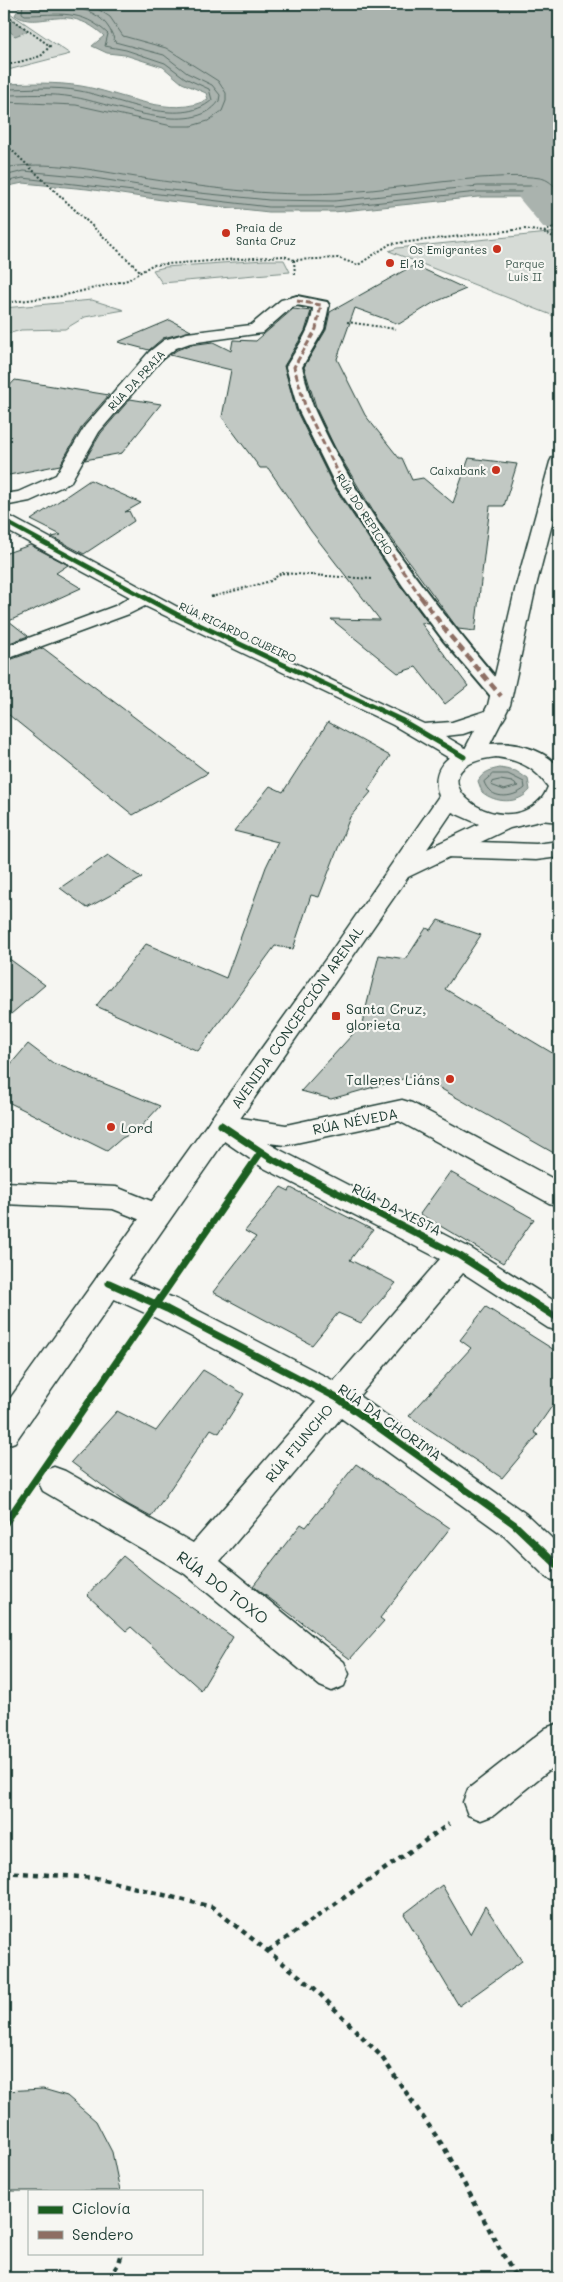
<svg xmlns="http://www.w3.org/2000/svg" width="563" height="2282" font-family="Mali,sans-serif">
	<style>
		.green { fill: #d6dbd6; stroke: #7a8c85 }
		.water { fill: #aab3ae; stroke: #72847d }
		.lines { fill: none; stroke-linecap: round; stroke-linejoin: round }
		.shore { stroke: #576c65; stroke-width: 1 }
		.river { fill: #aab3ae; fill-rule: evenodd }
		.building { fill: #c1c8c3; stroke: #1f3d34 }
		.pedestrian-casing { stroke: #1f3d34; stroke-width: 4 }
		.minor-casing { stroke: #1f3d34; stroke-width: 3 }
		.tertiary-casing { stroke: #1f3d34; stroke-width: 3 }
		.secondary-casing { stroke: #1f3d34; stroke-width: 3 }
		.path-far2 { stroke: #1f3d34; stroke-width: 2; stroke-dasharray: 2 2; stroke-linecap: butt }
		.path-far1 { stroke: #1f3d34; stroke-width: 2.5; stroke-dasharray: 3 3; stroke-linecap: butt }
		.path { stroke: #1f3d34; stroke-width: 4.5; stroke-dasharray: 5 5; stroke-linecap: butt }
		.pedestrian { fill: #f6f6f2; fill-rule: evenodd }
		.minor { fill: #f6f6f2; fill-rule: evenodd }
		.tertiary { fill: #f6f6f2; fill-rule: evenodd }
		.secondary { fill: #f6f6f2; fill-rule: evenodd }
		.quiet-far1 { stroke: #8d6e63; stroke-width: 3; stroke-dasharray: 6 3; stroke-linecap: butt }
		.quiet { stroke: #8d6e63; stroke-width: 4.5; stroke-dasharray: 8 4.5; stroke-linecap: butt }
		.cycleway-far2-casing { stroke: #f6f6f2; stroke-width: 6 }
		.cycleway-far1-casing { stroke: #f6f6f2; stroke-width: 8 }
		.cycleway-casing { stroke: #f6f6f2; stroke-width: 10 }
		.cycleway-far2 { stroke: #1b5e20; stroke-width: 4.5 }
		.cycleway-far1 { stroke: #1b5e20; stroke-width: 5 }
		.cycleway { stroke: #1b5e20; stroke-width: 7 }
		.poi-dot { fill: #c8321e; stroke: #f6f6f2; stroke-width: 2 }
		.labels { text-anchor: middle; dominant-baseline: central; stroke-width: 4.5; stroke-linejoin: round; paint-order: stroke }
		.far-poi-label { font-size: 11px; fill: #1f3d34; stroke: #f6f6f2; text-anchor: start }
		.far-park-label { font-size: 11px; fill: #445d54; stroke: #f6f6f2 }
		.far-street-label { font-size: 11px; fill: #1f3d34; stroke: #f6f6f2 }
		.poi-label { font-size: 14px; fill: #1f3d34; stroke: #f6f6f2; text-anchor: start }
		.street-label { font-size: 14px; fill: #1f3d34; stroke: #f6f6f2 }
		.near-street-label { font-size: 16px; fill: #1f3d34; stroke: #f6f6f2 }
	</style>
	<rect width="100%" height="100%" fill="#f6f6f2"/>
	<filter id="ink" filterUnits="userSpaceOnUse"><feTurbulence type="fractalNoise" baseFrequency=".02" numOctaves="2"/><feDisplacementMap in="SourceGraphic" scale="10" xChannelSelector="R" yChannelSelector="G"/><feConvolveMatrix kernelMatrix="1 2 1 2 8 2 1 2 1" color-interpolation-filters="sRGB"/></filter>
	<g filter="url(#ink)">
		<path class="green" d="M 4,9 L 70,54 L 4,71 Z
			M 559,232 L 559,318 L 389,251 L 397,248 Z
			M 264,260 L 284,260 L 290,272 L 162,283 L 153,270 L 165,267 Z
			M 92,300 L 124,310 L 85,317 L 65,329 L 21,330 L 4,335 L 4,308 Z"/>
		<path class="water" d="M 18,4 L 559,4 L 559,216 L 538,197 L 478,197 L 334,212 L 269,212 L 169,201 L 87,189 L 23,183 L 4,187 L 4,84 C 30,83 55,82 81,86 C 119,92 172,120 208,99 L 206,93 L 182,83 L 163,67 L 125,55 L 107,53 L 92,46 L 104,36 C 92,24 75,16 57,18 C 42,19 28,24 15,15 L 19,8 Z
			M 4,14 L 4,13 L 28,31 L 15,36 L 4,26 Z
			M 500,768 L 516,771 L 528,779 L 530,790 C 518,805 495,803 482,792 L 478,781 C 483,772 490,770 500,768 Z"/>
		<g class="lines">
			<path class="shore" d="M 4,89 C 29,89 55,86 80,91 C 118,98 179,129 212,100 L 209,89 L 185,78 L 165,63 L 126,50 L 105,46 L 108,34 C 81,8 59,15 25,15 L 22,13 L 23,4
				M 4,95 C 27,95 50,93 73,97 C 111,103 193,139 219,101 L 220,95 L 212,85 L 187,73 L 164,55 L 115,42 C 104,3 66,5 32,9 L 30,4
				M 4,102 L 76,105 L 172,126 L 191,126 L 208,121 L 222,111 L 226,101 L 226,93 L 218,81 L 166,48 L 123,36 L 110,17 L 90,4
				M 4,168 C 48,160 92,170 136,177 C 202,187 269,197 336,193 C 384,190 432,182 480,178 C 499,177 521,175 540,178 C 548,179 553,185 559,190
				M 4,176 L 24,171 L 88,177 L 170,190 L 269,200 L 334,201 L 478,186 L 539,186 L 545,188 L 559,200
				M 4,182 L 23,178 L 269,207 L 334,207 L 478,192 L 538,192 L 559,209
				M 493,774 L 508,774 L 524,782 L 525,788 C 512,799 490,800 484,782 Z
				M 500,780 L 512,782 L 518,786 L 504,790 L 491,785 L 492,782 Z"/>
			<path class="river" d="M 538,185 L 552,188 L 559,195 L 559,231 L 544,228 L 518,197 L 524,188 Z"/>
		</g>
		<path class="building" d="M 414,265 L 466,289 L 433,303 L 399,324 L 355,308 L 337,359 L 365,415 L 399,458 L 402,458 L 412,480 L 423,478 L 453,503 L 469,458 L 517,464 L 504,506 L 490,506 L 475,631 L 458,629 L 379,521 L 335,448 L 317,410 L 304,367 L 326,330 L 330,312 Z
			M 293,309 L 311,311 L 305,331 L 284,366 L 296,410 L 333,485 L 401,587 L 429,624 L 421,623 L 468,686 L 445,704 L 416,667 L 398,673 L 331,619 L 380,620 L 311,531 L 268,468 L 260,468 L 222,417 L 231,370 L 170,355 L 177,350 L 190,345 L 213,342 L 231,351 L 233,340 L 256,341 Z
			M 170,320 L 191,331 L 163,338 L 149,350 L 118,342 Z
			M 15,380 L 109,395 L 83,425 L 60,465 L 4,476 L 4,392 Z
			M 130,399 L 161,404 L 122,453 L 85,460 L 101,433 Z
			M 90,480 L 141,503 L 125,512 L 129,511 L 134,521 L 84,554 L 52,537 L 61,535 L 31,520 Z
			M 30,545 L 68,565 L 56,573 L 81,588 L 9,621 L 28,636 L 4,645 L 4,554 Z
			M 43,648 L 208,773 L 133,815 L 4,711 L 4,662 Z
			M 328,722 L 390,756 L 368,790 L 371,792 L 350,817 L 319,897 L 311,895 L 293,949 L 275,946 L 198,1051 L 96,1006 L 146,944 L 226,978 L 266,867 L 278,842 L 234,831 L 270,786 L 283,792 Z
			M 108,855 L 142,878 L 87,908 L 60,888 Z
			M 438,920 L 481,935 L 445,989 L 559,1057 L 559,1156 L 417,1075 L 331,1099 L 301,1091 L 362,1024 L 379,955 L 406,959 L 426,928 L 431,930 Z
			M 4,955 L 45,985 L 4,1020 Z
			M 28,1044 L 53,1063 L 160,1106 L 137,1131 L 122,1138 L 107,1151 L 4,1100 L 4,1072 Z
			M 450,1172 L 534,1219 L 503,1263 L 420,1214 Z
			M 281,1187 L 289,1191 L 291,1188 L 373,1230 L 350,1260 L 396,1283 L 361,1323 L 338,1313 L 312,1345 L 213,1292 L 256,1237 L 245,1231 Z
			M 486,1307 L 559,1353 L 559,1396 L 534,1432 L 538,1435 L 502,1478 L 409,1416 L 471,1348 L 460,1340 Z
			M 203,1370 L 244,1394 L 219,1433 L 211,1429 L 151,1517 L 127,1504 L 71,1462 L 117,1411 L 156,1431 Z
			M 356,1464 L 450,1528 L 380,1618 L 384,1621 L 350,1659 L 253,1586 L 301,1524 L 306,1527 Z
			M 123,1556 L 154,1581 L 233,1637 L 201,1690 L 131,1627 L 126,1631 L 87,1595 Z
			M 442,1885 L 470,1934 L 485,1906 L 522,1961 L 459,2006 L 404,1914 Z
			M 43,2089 L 67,2096 L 96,2121 L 112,2152 L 120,2191 L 4,2191 L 4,2091 Z"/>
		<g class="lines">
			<defs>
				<path id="pedestrian" d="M 297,296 L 327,302 L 329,305 L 324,329 L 302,367 C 306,381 309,397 315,411 C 362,514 435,606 508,692 L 511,696 L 508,700 L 501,702 L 494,700 L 444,641 L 403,586 L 335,484 L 298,409 L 286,367 C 296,349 312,330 313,308 L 291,304 L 289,301 L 291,298 Z"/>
				<path id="minor" d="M 297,296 L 303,298 L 305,301 L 303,304 L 292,307 L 262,333 L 190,343 L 176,348 L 161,360 L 99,432 L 70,483 L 30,501 L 4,506 L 4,494 L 18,492 L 56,475 L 85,426 L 149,352 L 164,340 L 187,333 L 251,325 L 281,300 Z
					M 4,515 L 11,517 L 183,610 L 424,724 L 452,722 L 495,708 L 503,710 L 506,715 L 503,720 L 463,734 L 445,736 L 472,752 L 475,757 L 472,762 L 464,764 L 456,762 L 393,725 L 145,606 L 129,614 L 4,660 L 4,647 L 115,606 L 130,597 L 4,529 Z
					M 402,1100 L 412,1103 L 559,1182 L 559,1206 L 549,1203 L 399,1121 L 286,1145 L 268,1143 L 282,1151 L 470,1248 L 559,1304 L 559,1331 L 548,1328 L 463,1273 L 359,1396 L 526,1514 L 559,1545 L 559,1582 L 547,1578 L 502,1534 L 341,1418 L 220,1561 L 344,1662 L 349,1674 L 344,1686 L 332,1691 L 320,1686 L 185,1574 L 43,1491 L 38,1481 L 43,1471 L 54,1467 L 65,1471 L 193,1543 L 316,1402 L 156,1318 L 99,1292 L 94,1283 L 99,1274 L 109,1271 L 178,1300 L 334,1381 L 440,1259 L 262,1167 L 211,1132 L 207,1125 L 211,1118 L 221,1115 L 286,1125 Z
					M 4,1182 L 116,1187 L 166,1207 L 170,1215 L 166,1223 L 156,1226 L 113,1209 L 4,1204 Z
					M 559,1723 L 559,1762 L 494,1815 L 481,1820 L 468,1815 L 463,1802 L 468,1789 L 546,1728 Z"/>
				<path id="tertiary" d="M 539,807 L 559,808 L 559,822 L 531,819 L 527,814 L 531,809 Z
					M 446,841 L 536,844 L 559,841 L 559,857 L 536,860 L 446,857 L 438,854 L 434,849 L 438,844 Z"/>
				<path id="secondary" d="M 559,457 L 559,497 L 536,586 L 510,705 L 490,744 C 512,741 546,749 559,768 L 559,808 L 544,820 L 510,828 L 408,877 L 15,1442 L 4,1446 L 4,1407 L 330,953 L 439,796 C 431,772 442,758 465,749 L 488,705 L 516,586 L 550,462 L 552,458 ZM 496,757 C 519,760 535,767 548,787 C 546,791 544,797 540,800 C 496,846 406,767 496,757 ZM 452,812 L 479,824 L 427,849 Z"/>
			</defs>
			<use href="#pedestrian" class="pedestrian-casing"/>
			<use href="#minor" class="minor-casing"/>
			<use href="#tertiary" class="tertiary-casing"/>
			<use href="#secondary" class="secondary-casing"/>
			<path class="path-far2" d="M 4,13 L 50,46 L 41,56 L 4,66
				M 4,143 L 141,272
				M 544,232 L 559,240
				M 294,260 L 295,275
				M 4,303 L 61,296 L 128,280 L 152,265 L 284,256 L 294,260 L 338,258 L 358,265 L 390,244 L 524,229 L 544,232 L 559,225
				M 347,322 L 396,329
				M 211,597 L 271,581 L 281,573 L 372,579"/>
			<path class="path-far1" d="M 211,597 L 216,596"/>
			<path class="path" d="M 4,1872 L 96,1878 L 212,1907 L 313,1987 L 381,2056 L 445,2149 L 516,2278
				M 268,1951 L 449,1824
				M 109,2278 L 119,2263 L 122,2253"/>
			<use href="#pedestrian" class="pedestrian"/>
			<use href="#minor" class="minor"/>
			<use href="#tertiary" class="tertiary"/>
			<use href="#secondary" class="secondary"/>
			<path class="quiet-far1" d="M 297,301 L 321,305 L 316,329 L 294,367 L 306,409 L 344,484 L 421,597"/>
			<path class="quiet" d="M 420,596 L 451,637 L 501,696"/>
			<defs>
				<path id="cycleway-far2" d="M 4,521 L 144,597"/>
				<path id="cycleway-far1" d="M 142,596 L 176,614 L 401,720 L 464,757"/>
				<path id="cycleway" d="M 221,1125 L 272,1159 L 460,1256 L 559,1319
					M 109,1283 L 167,1309 L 337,1398 L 514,1524 L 559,1567
					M 4,1525 L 261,1152"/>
			</defs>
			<use href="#cycleway-far2" class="cycleway-far2-casing"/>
			<use href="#cycleway-far1" class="cycleway-far1-casing"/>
			<use href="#cycleway" class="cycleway-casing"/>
			<use href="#cycleway-far2" class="cycleway-far2"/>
			<use href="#cycleway-far1" class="cycleway-far1"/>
			<use href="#cycleway" class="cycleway"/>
		</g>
	</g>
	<g class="poi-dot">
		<circle cx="226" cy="233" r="5"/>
		<circle cx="497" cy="249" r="5"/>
		<circle cx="390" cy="263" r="5"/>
		<circle cx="496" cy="470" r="5"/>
		<rect x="331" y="1011" width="10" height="10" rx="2.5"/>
		<circle cx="450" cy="1079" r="5"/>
		<circle cx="111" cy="1127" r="5"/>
	</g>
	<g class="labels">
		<g class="far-poi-label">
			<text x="236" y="227">Praia de<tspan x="236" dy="13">Santa Cruz</tspan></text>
			<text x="487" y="249" text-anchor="end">Os Emigrantes</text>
			<text x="400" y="263">El 13</text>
			<text x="486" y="470" text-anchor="end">Caixabank</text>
		</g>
		<g class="far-park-label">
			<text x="525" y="263">Parque<tspan x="525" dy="13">Luis II</tspan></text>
		</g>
		<g class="far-street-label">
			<text transform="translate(136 380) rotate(-47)">RÚA DA PRAIA</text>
			<text transform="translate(365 514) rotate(57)">RÚA DO REPICHO</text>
			<text transform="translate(238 632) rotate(25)">RÚA RICARDO CUBEIRO</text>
		</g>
		<g class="poi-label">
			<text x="346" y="1008">Santa Cruz,<tspan x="346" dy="16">glorieta</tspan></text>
			<text x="440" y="1079" text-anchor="end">Talleres Liáns</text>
			<text x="121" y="1127">Lord</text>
		</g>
		<g class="street-label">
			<text transform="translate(297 1017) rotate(-55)">AVENIDA CONCEPCIÓN ARENAL</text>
			<text transform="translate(355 1121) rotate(-11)">RÚA NÉVEDA</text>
			<text transform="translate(397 1209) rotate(27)">RÚA DA XESTA</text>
			<text transform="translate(390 1422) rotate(35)">RÚA DA CHORIMA</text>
			<text transform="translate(299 1443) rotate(-50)">RÚA FIUNCHO</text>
		</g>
		<g class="near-street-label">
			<text transform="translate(223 1587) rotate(37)">RÚA DO TOXO</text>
		</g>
	</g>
	<rect width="563" height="2282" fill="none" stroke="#f6f6f2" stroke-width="20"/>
	<rect x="10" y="10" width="543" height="2262" fill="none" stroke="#1f3d34" stroke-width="2" filter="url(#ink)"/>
	<rect x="28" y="2190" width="175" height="65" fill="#f6f6f2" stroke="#a0aca6"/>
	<rect x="38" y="2206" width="25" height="8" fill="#1b5e20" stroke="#a0aca6"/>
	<text x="72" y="2214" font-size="15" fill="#1f3d34">Ciclovía</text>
	<rect x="38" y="2231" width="25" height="8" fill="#8d6e63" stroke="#a0aca6"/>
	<text x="72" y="2240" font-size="15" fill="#1f3d34">Sendero</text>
</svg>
